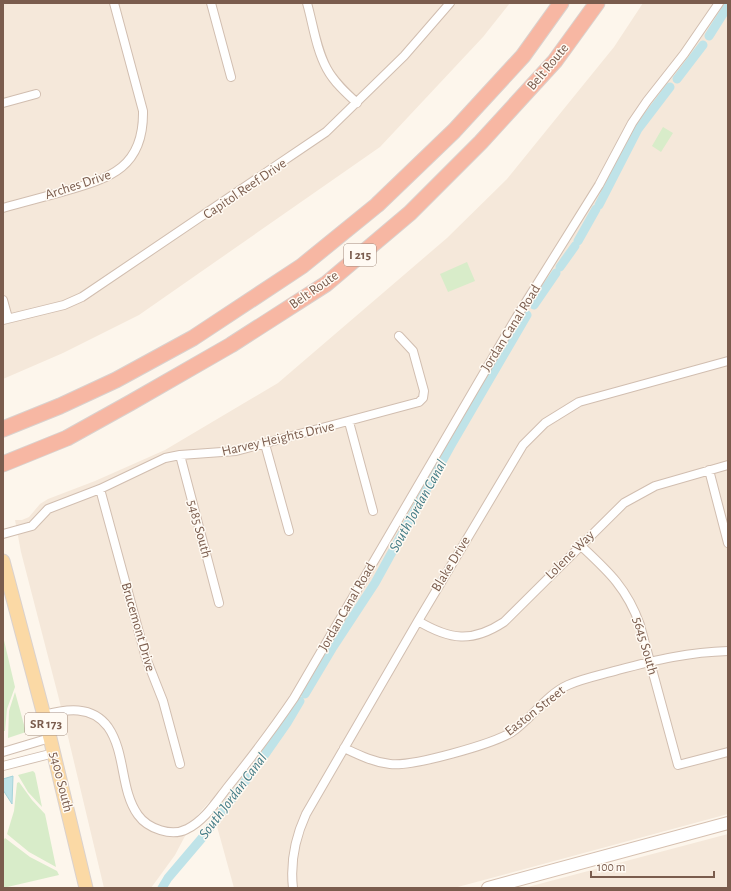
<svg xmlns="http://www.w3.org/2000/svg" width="731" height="891" font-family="'Alegreya Sans',sans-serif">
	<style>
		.residential { fill: #f5e8da }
		.green { fill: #d8ecc9 }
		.water { fill: #bfe3e8; stroke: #a5d3da }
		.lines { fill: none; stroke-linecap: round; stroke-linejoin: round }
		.canal { stroke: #bfe3e8; stroke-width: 9 }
		.minor-casing { stroke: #d1beb0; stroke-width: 10 }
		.secondary-casing { stroke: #d6c0b0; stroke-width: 14 }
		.primary-casing { stroke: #dad1cd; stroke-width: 15 }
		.motorway-casing { stroke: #dad1cd; stroke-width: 17 }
		.minor { stroke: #fff; stroke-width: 8 }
		.secondary { stroke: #fff; stroke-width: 12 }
		.primary { stroke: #fbd9a5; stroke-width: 13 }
		.motorway { stroke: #f7b7a3; stroke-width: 15 }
		.labels { text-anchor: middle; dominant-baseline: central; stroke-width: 3; stroke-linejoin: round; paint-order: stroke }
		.shield { fill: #fffaf3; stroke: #a28b7f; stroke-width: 1 }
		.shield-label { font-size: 13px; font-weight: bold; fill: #7a5c4d }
		.street-label { font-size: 14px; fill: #7a5c4d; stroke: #fffaf3 }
		.water-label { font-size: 15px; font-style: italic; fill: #437c86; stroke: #fffaf3 }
	</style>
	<rect width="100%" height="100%" fill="#fdf6ec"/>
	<path class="residential" d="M 3,3 L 510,3 L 483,37 L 380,147 L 139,315 L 63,353 L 3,379 Z
		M 643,3 L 728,3 L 728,814 L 454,888 L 234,888 L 210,801 L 194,819 L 175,855 L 151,888 L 104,888 L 59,699 L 21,552 L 15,520 L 22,520 L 29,517 L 40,504 L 48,499 L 95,481 L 165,450 L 278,383 L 447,238 L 507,179 L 614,47 Z
		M 728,834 L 728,888 L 524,888 Z"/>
	<path class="green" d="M 663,127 L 673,133 L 661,152 L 652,146 Z
		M 467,262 L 475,281 L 448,292 L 440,274 Z
		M 3,636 L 15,687 L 7,709 L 5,731 L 3,731 Z
		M 15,692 L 26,732 L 8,738 L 9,711 Z
		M 33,771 L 35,773 L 42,807 L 28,792 L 18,775 Z
		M 19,782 L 32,800 L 45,814 L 56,867 L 29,852 L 7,834 L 14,811 L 17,783 Z
		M 5,838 L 30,857 L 57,871 L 59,875 L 3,888 L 3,841 Z"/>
	<path class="water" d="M 13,776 L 12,804 L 3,790 L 3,779 Z"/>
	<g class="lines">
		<path class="canal" d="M 709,36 L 728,6
			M 677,79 L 703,45
			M 599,205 L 638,129 L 670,87
			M 578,241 L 596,209
			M 560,267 L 575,246
			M 534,305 L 556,273
			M 305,694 L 333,647 L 375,583 L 450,447 L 527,315
			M 162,888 L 168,878 L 202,838 L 259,763 L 287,723 L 300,701"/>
		<defs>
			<path id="minor" d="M 211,3 L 231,77
				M 307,3 C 313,24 316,49 327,69 C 334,82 346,93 357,103
				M 3,103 L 36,94
				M 3,208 C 24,202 44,197 65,191 C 111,178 144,167 143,111 L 114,3
				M 3,300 L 8,318
				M 3,320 L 64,305 L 82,297 L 326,132 L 404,56 L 450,3
				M 349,422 L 373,511
				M 265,444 L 289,531
				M 180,455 L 219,603
				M 709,470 L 728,543
				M 100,489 L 146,658 L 163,701 L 180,764
				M 3,534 L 32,526 L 48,509 L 100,489 L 165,458 L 180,455 L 236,451 L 419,402 L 423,398 L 424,391 L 413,351 L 399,336
				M 580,545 C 608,571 627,588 640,625 L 678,765 L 728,752
				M 418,621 C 450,640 472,643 504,622 L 624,503 L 655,486 L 728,465
				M 44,715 C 66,709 92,705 108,727 C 126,753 120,790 138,815 C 148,829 172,837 187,829 C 204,821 216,802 227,788 C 251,758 273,729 294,698 L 516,318 L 599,185 L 632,123 L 647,101 L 684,54 L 719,3
				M 344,748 C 359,755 373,762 390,764 C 412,767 493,744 512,732 C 532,718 546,695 568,685 C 584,678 601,675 618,670 C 656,660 689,652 728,651
				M 3,752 L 50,738
				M 3,766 L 54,753
				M 293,888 C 290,862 295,838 306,814 L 418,621 L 523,445 L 545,423 L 579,402 L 728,361"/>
			<path id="secondary" d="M 488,888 L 728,823"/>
			<path id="primary" d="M 3,561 L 50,738 L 86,888"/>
			<path id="motorway" d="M 3,429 L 60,406 L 116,380 L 193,338 L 302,266 L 377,205 L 454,131 L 523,56 L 561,3
				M 3,464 L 67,438 L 130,403 L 231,345 L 326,284 L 410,213 L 481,142 L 555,61 L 597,3"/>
		</defs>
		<use href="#minor" class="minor-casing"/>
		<use href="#secondary" class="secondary-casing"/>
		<use href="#primary" class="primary-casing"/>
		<use href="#motorway" class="motorway-casing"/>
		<use href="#minor" class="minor"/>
		<use href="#secondary" class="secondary"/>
		<use href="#primary" class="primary"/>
		<use href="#motorway" class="motorway"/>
	</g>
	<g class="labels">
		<g class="shield">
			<rect x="344" y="244" width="32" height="22" rx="3"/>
			<rect x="25" y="713" width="42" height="22" rx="3"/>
		</g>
		<g class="shield-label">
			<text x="360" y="255">I 215</text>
			<text x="46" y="724">SR 173</text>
		</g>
		<g class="street-label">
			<text transform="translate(548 67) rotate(-50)">Belt Route</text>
			<text transform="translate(78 185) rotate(-18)">Arches Drive</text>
			<text transform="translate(245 189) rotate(-34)">Capitol Reef Drive</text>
			<text transform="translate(314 290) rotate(-35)">Belt Route</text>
			<text transform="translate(511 328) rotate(-58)">Jordan Canal Road</text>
			<text transform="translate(278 439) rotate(-13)">Harvey Heights Drive</text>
			<text transform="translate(199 529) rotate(75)">5485 South</text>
			<text transform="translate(570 555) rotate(-45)">Lolene Way</text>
			<text transform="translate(451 564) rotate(-59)">Blake Drive</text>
			<text transform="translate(347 607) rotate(-60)">Jordan Canal Road</text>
			<text transform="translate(138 627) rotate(74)">Brucemont Drive</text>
			<text transform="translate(645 646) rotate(74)">5645 South</text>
			<text transform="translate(535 711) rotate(-38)">Easton Street</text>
			<text transform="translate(61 782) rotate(76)">5400 South</text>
		</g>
		<g class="water-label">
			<text transform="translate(418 506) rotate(-61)">South Jordan Canal</text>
			<text transform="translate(233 796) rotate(-53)">South Jordan Canal</text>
		</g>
	</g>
	<rect width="731" height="891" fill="none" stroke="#7a5c4d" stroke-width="8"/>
	<path d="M591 871v6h123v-6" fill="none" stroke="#7a5c4d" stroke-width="2"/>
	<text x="597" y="871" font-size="12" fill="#7a5c4d" stroke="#fffaf3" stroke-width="3" paint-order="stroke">100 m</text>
</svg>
